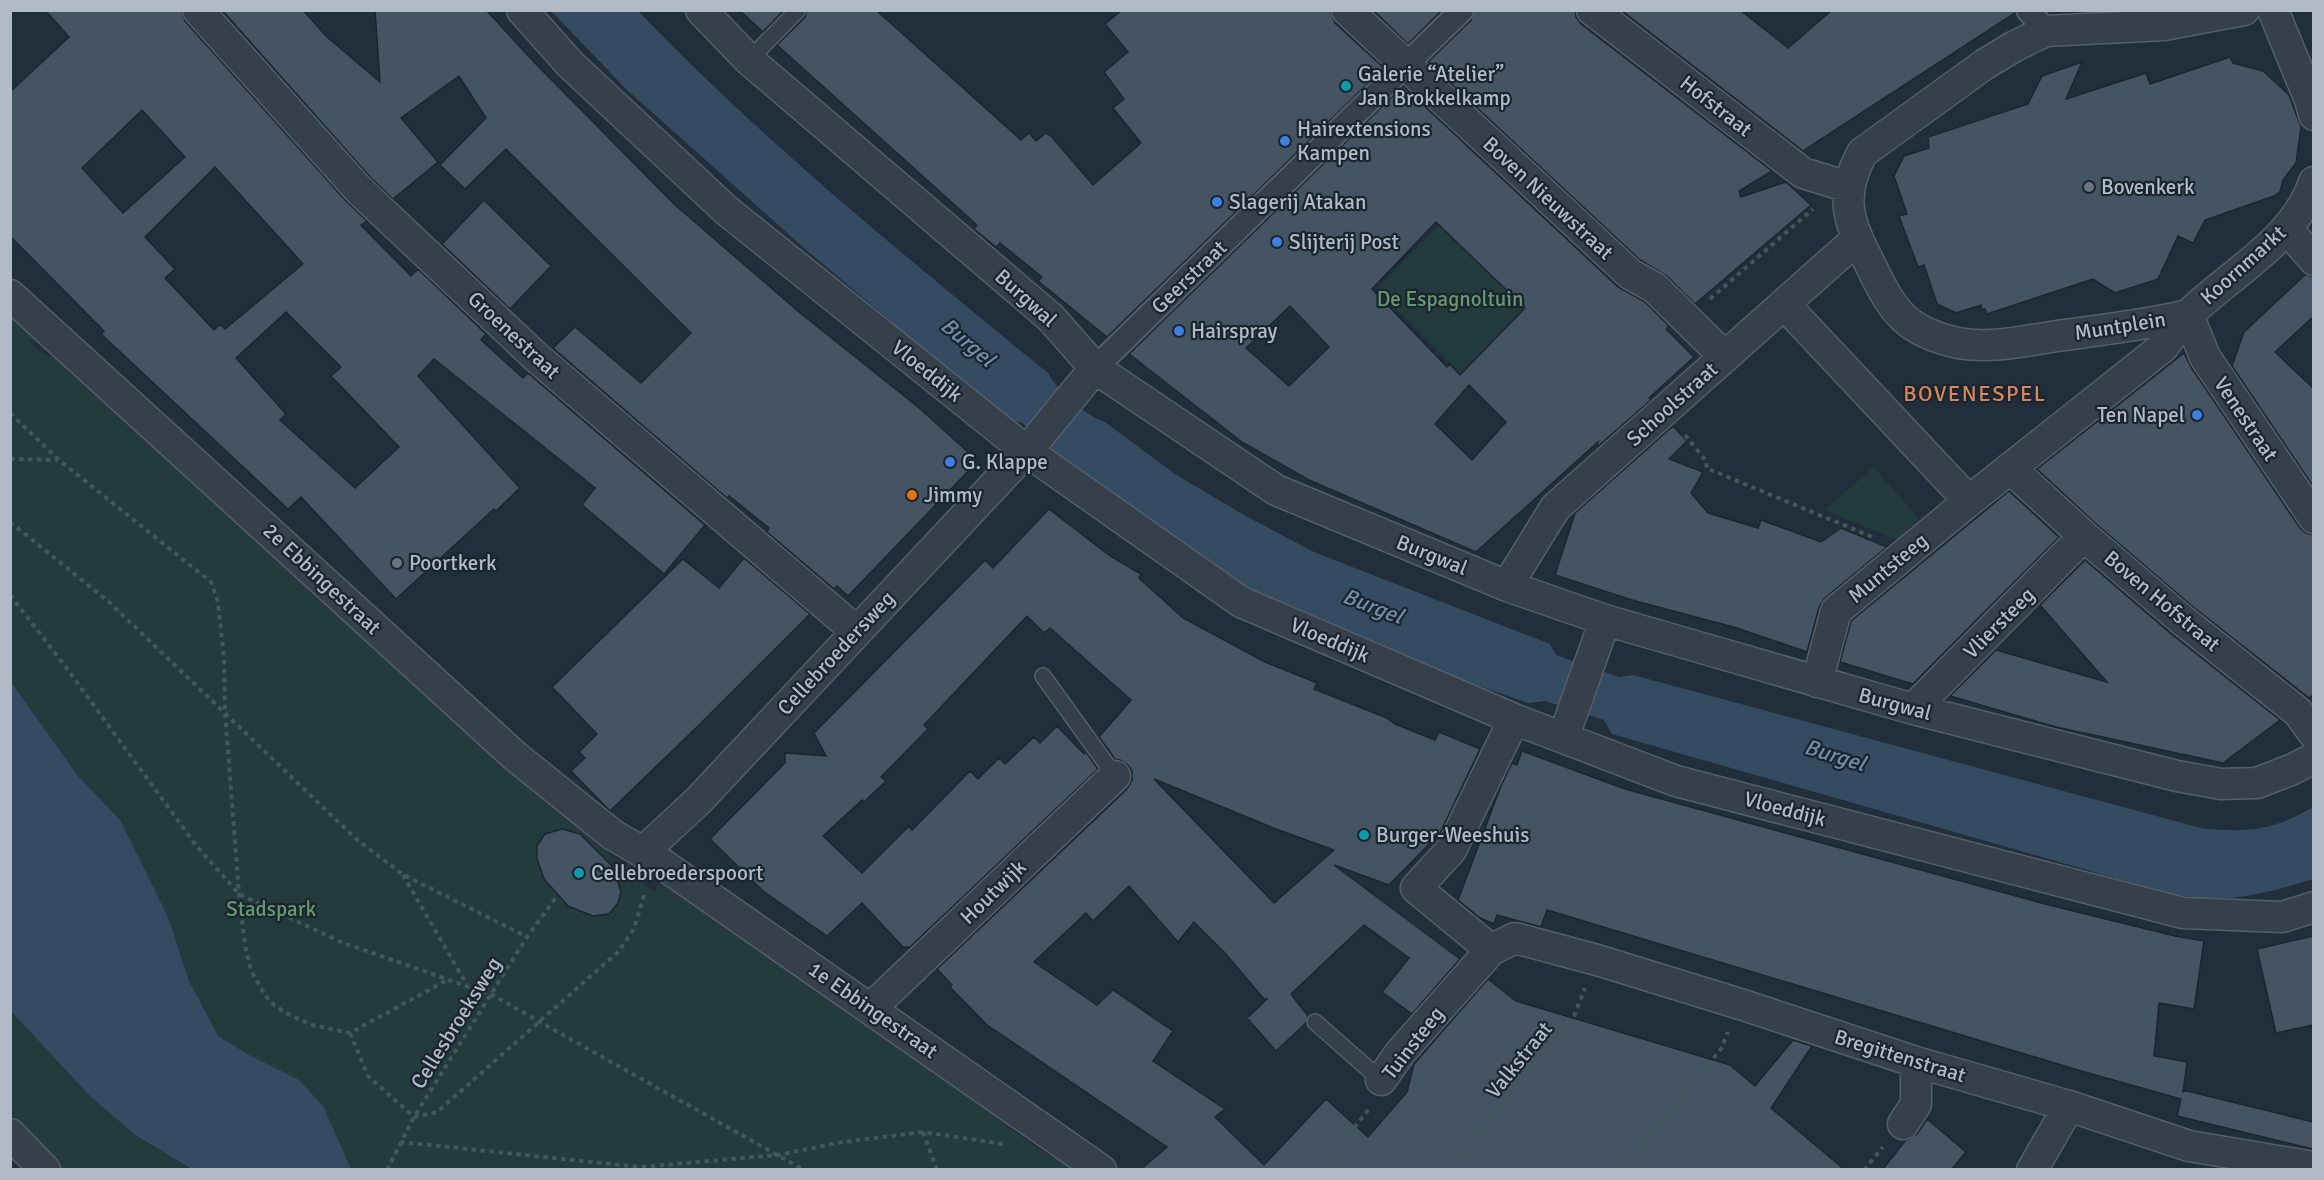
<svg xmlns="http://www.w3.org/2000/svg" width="2324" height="1180" font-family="Signika,sans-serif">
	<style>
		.green { fill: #233b3c }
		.water { fill: #344b62 }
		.building { fill: #445462; stroke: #1c2732; stroke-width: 1.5; fill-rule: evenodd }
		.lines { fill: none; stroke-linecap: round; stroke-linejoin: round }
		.service-casing { stroke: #535e69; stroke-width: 18 }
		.pedestrian-casing { stroke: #535e69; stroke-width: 26 }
		.minor-casing { stroke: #535e69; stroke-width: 33 }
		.path { stroke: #415859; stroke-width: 4; stroke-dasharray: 4.5 4.5; stroke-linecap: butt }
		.service { stroke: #35404b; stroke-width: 15 }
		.pedestrian { stroke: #35404b; stroke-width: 22 }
		.minor { stroke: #35404b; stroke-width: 30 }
		.culture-dot { fill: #0f9aa8; stroke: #1a2530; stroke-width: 2 }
		.shop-dot { fill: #3f7fe0; stroke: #1a2530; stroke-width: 2 }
		.worship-dot { fill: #6b7280; stroke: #1a2530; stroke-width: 2 }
		.food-dot { fill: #e8710a; stroke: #1a2530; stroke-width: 2 }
		.labels { text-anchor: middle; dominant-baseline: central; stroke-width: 4.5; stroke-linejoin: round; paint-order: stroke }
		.poi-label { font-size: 21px; fill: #b0bbc7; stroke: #1a2530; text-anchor: start }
		.street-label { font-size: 21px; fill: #b0bbc7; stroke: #1a2530 }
		.park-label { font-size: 21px; fill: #66996e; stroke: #1a2530 }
		.water-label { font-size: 22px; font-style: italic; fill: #708eab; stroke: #1a2530 }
		.neighbourhood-label { font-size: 22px; letter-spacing: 1.5px; fill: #d7875b; stroke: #1a2530 }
	</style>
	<rect width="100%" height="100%" fill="#212e3b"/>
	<path class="green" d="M 1439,225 L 1525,309 L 1460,373 L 1376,289 Z
		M 10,316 L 41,344 L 27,340 L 43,354 L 50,357 L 53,354 C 104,401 160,443 212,490 C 351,614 483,746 625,867 L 629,863 L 645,873 L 642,882 L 654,892 L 659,882 L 822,981 L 1043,1127 L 1006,1126 L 1050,1156 L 1056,1146 L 1090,1169 L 58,1169 L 11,1121 Z
		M 1874,467 L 1919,519 L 1897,540 L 1824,510 Z"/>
	<path class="water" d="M 551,11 L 638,11 C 764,142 907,258 1048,373 C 1056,389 1087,417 1105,422 L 1175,474 L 1244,515 L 1314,552 L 1550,644 L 1556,655 L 1619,677 L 1633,675 L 2201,828 C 2248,833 2272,831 2313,807 L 2313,879 C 2275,891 2232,903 2191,897 C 2165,893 2140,884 2115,878 L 1612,734 L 1604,720 L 1545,701 L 1528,703 L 1419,665 L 1277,604 L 1206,565 L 1067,468 L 1063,458 L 1021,422 L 1009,421 L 804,248 L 626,89 Z
		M 11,682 L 78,776 L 120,820 L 168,917 L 189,981 L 218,1036 L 247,1054 L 299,1080 L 323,1106 L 351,1169 L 192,1169 L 137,1136 L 91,1097 L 11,1011 Z"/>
	<path class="building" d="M 45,10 L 181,10 L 185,21 L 346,201 L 367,221 L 361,225 L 411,276 L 418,269 L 486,334 L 481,340 L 523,378 L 528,373 L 705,525 L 664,574 L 582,505 L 595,488 L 434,359 L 418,376 L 520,488 L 496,511 L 494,509 L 396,599 L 301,497 L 288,509 L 101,334 L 104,331 L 10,236 L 10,92 L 69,37 ZM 142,110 L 185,157 L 123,213 L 82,168 ZM 215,167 L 303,264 L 225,329 L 220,324 L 214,330 L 165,278 L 175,269 L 145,237 ZM 286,312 L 341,367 L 331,376 L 399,447 L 355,488 L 280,420 L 286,414 L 236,358 Z
		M 222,10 L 303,10 L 326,36 L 380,82 L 375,10 L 486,10 L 534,62 L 674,204 L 799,312 L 918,407 L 978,461 L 848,596 L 837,586 L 834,589 L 767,532 L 769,528 L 729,496 L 727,498 L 553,348 L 575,327 L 641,383 L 691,333 L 506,149 L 465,189 L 440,165 L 486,118 L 459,76 L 401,118 L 438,162 L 393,199 L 371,178 Z
		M 739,10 L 784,10 L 763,32 Z
		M 807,10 L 876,10 L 1021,140 L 1029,133 L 1036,141 L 1046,133 L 1051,136 L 1093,185 L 1141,143 L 1113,108 L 1124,99 L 1104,72 L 1128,52 L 1105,24 L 1122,10 L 1330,10 L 1335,23 L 1384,68 L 1107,337 L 1038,281 L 1042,277 L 1000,243 L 996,247 L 974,229 L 977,225 L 777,45 L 805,17 Z
		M 1373,10 L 1442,10 L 1408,44 Z
		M 1475,10 L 1575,10 L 1576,17 L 1581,24 L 1772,171 L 1739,191 L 1741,197 L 1786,182 L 1811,205 L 1695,304 L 1667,276 L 1640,260 L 1428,62 L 1471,20 Z
		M 1621,10 L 1740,10 L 1788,48 L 1832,10 L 2015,10 L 2015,13 L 1803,151 Z
		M 2230,57 L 2233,63 L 2263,71 L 2289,95 L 2301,127 L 2296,163 L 2283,180 L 2280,192 L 2274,196 L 2205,220 L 2193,243 L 2178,236 L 2158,279 L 2115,293 L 2093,279 L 1987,314 L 1985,309 L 1982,310 L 1981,305 L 1956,313 L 1937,304 L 1924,265 L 1918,267 L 1899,216 L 1907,214 L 1894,176 L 1904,156 L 1929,148 L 1928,137 L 2028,104 L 2042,76 L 2082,62 L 2066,99 L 2146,73 L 2150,84 Z
		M 1403,86 L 1618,287 L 1645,302 L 1669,326 L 1666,329 L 1694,357 L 1649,398 L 1651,400 L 1596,448 L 1598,442 L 1476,552 L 1309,480 L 1242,442 L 1129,354 ZM 1436,222 L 1525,308 L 1460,375 L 1450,364 L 1447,367 L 1372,289 ZM 1290,306 L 1329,347 L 1289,386 L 1246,348 ZM 1469,385 L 1506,422 L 1472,460 L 1435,424 Z
		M 484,200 L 551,266 L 510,309 L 442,244 Z
		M 2306,274 L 2313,277 L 2313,317 L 2275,352 L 2313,388 L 2313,486 L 2232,366 L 2244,332 Z
		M 2184,353 L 2191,367 L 2300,528 L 2306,533 L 2313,535 L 2313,695 L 2309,698 L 2192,606 L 2095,523 L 2037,469 Z
		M 1673,426 L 1687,441 L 1669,459 L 1703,472 L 1691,493 L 1708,513 L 1758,528 L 1761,520 L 1821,542 L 1841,528 L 1887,547 L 1825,598 L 1819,607 L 1807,652 L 1737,628 L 1632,600 L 1555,575 L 1575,513 Z
		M 2009,491 L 2059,537 L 1913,684 L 1840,662 L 1851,621 Z
		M 1049,509 L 1110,556 L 1141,574 L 1139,578 L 1183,618 L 1265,662 L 1317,683 L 1314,689 L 1387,718 L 1395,724 L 1435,740 L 1439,732 L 1480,749 L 1440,833 L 1389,885 L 1334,865 L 1460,959 L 1412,1014 L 1382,992 L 1409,958 L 1364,925 L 1291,994 L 1308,1016 L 1306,1023 L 1276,1051 L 1247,1018 L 1267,999 L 1264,999 L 1225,953 L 1194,922 L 1178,942 L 1129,886 L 1093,921 L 1086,913 L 1034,962 L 1097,1005 L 1113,990 L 1173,1031 L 1153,1061 L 1225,1109 L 1215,1117 L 1264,1165 L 1326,1099 L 1368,1137 L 1407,1092 L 1414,1064 L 1488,979 L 1516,1001 L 1730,1065 L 1755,1086 L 1793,1040 L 1812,1046 L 1771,1108 L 1845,1170 L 1140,1170 L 1167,1147 L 987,1025 L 950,987 L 952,985 L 937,969 L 1127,789 L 1132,780 L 1132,771 L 1128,765 L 1120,760 L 1115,759 L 1099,737 L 1131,700 L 1050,628 L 1044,633 L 1027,616 L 924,725 L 928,729 L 881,777 L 886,781 L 864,802 L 862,800 L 823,836 L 862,873 L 909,826 L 912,830 L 970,771 L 978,779 L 999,758 L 1005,764 L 1034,737 L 1040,743 L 1057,726 L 1084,754 L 1086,752 L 1098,769 L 910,947 L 903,947 L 862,903 L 827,936 L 763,891 L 710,839 L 785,763 L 785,753 L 826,756 L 814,733 L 985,560 L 993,568 ZM 1154,779 L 1276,829 L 1334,850 L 1274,903 Z
		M 744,558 L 810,614 L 695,729 L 610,811 L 571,771 L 585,758 L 579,752 L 597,734 L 552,687 L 683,559 L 719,588 Z
		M 2085,560 L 2170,633 L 2280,720 L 2223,763 L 2056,727 L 1950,696 L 1996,650 L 2107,682 L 2040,605 Z
		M 1522,751 L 1625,789 L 2049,905 L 2175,936 L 2204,941 L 2194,1009 L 2159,1003 L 2154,1056 L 2187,1062 L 2183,1093 L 2183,1090 L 2313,1122 L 2313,1149 L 2177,1116 L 2181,1099 L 2078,1070 L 1547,910 L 1541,927 L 1497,915 L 1494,924 L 1480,918 L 1458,900 L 1501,786 L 1512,763 L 1517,765 Z
		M 562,829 L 580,834 L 613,867 L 621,892 L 618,903 L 609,914 L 593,916 L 568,906 L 544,879 L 537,859 L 537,846 L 545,834 Z
		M 2313,936 L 2313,1025 L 2276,1033 L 2257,949 Z
		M 1927,1119 L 1966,1152 L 1951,1170 L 1882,1170 L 1906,1140 L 1917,1134 Z"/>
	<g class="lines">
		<defs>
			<path id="service" d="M 749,60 L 798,10
				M 1043,676 L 1115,776
				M 1315,1022 L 1381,1080"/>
			<path id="pedestrian" d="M 2028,10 L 2046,31
				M 1095,368 L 1462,10"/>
			<path id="minor" d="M 198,10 L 359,190 L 535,356 L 856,631
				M 522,10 L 570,64 L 726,210 L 1025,450 L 1241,602 L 1514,719 L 1676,781 L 2183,913 L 2282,917 L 2314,907
				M 701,10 L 749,60 L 1051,318 L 1095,368 L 1276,490 L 1507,586 L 1605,620 L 1913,709 L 2177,776 L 2221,784 L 2257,783 L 2293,769 L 2314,758
				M 1347,10 L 1630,274 L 1655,288 L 1725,357
				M 1592,10 L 1803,173 L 1848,187
				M 2273,10 L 2310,100 L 2314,115
				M 2287,229 L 2314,260
				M 10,295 L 515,756 L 613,835 L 658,861 L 1101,1170
				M 1784,304 L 1969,501
				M 2188,315 C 2145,325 2101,330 2057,336 C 2025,341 1990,349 1958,343 C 1943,340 1924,333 1911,324 C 1889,308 1878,280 1866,256 C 1846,218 1841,193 1862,153 L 1985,64 L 2015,46 L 2046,31 L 2164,25 L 2244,10
				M 2188,315 L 2205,357 L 2314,518
				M 2010,468 L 2084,536 L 2181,619 L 2298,712 L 2314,734
				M 1507,586 L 1555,508 L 1857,239
				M 1817,682 L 1836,611 L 1969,501 L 2163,347 C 2171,336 2179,324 2189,314 C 2230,274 2295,240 2314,182
				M 1913,709 L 2084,536
				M 1564,736 L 1605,620
				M 644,851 L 698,801 L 1031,446 L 1095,368
				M 1491,950 L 1416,888 L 1451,850 L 1514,719
				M 871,1008 L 1115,776
				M 1381,1080 L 1400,1053 L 1491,950 L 1515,938 L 1597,960 L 1740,1004 L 1916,1062 L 2069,1106 L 2189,1146 L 2314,1167
				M 1903,1124 L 1916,1104 L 1916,1062
				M 10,1134 L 45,1170
				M 2032,1170 L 2069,1106"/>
		</defs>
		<use href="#service" class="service-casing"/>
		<use href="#pedestrian" class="pedestrian-casing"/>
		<use href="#minor" class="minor-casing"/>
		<path class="path" d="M 1710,299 L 1813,209
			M 10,413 L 59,460 L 211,582 L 218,602 L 224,658 L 225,712 L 239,894 L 245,945 L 251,971 L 265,995 L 274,1005 L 286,1013 L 312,1025 L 350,1033 L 449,979
			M 1685,435 L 1707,462 L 1706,468 L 1875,538
			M 10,459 L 58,460
			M 10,522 L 109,602 L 355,838 L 402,874 L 527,937
			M 10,595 L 62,662 L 195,844 L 239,894 L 341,942 L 492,995 L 804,1170
			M 403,875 L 467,985
			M 350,1033 L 368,1076 L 414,1117
			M 414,1117 L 437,1112 L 618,952 L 634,929 L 645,892
			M 923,1132 L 937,1170
			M 400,1142 L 640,1167 L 778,1155 L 843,1142 L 923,1132 L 1003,1144
			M 387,1170 L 414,1117 L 527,937 L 557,896
			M 1321,1170 L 1369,1109
			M 1449,1170 L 1574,1016 L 1585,988
			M 1623,1170 L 1721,1049 L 1728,1032
			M 1864,1170 L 1883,1147"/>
		<use href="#service" class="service"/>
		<use href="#pedestrian" class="pedestrian"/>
		<use href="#minor" class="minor"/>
	</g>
	<g class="culture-dot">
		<circle cx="1346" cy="86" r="6"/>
		<circle cx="1364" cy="835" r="6"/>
		<circle cx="579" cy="873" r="6"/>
	</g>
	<g class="shop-dot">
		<circle cx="1285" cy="141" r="6"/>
		<circle cx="1217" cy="202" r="6"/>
		<circle cx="1277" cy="242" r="6"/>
		<circle cx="1179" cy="331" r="6"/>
		<circle cx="2197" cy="415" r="6"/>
		<circle cx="950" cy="462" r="6"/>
	</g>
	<g class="worship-dot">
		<circle cx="2089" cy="187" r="6"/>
		<circle cx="397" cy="563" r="6"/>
	</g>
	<circle class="food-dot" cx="912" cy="495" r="6"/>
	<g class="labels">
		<g class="poi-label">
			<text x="1358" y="74">Galerie “Atelier”<tspan x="1358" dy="24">Jan Brokkelkamp</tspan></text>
			<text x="1297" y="129">Hairextensions<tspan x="1297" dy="24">Kampen</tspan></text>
			<text x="2101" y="187">Bovenkerk</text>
			<text x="1229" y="202">Slagerij Atakan</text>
			<text x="1289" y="242">Slijterij Post</text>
			<text x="1191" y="331">Hairspray</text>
			<text x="2185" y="415" text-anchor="end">Ten Napel</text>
			<text x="962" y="462">G. Klappe</text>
			<text x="924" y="495">Jimmy</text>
			<text x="409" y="563">Poortkerk</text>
			<text x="1376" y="835">Burger-Weeshuis</text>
			<text x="591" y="873">Cellebroederspoort</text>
		</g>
		<g class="street-label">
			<text transform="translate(1716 106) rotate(38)">Hofstraat</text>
			<text transform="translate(1548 198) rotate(43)">Boven Nieuwstraat</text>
			<text transform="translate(2243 265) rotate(-42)">Koornmarkt</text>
			<text transform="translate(1189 277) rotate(-44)">Geerstraat</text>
			<text transform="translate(1026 298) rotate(42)">Burgwal</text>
			<text transform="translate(2120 326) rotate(-9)">Muntplein</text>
			<text transform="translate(514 335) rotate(43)">Groenestraat</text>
			<text transform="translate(927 371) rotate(39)">Vloeddijk</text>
			<text transform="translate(1672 404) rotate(-42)">Schoolstraat</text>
			<text transform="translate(2246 419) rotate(56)">Venestraat</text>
			<text transform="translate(1432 555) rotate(22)">Burgwal</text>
			<text transform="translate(1888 568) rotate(-40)">Muntsteeg</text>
			<text transform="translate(322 579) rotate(43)">2e Ebbingestraat</text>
			<text transform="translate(2162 601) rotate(40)">Boven Hofstraat</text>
			<text transform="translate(1999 623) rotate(-45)">Vliersteeg</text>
			<text transform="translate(1330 640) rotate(23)">Vloeddijk</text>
			<text transform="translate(836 653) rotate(-47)">Cellebroedersweg</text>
			<text transform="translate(1895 704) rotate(15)">Burgwal</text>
			<text transform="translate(1785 809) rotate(15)">Vloeddijk</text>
			<text transform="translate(993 892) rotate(-44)">Houtwijk</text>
			<text transform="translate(873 1010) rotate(35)">1e Ebbingestraat</text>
			<text transform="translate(456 1023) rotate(-58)">Cellesbroeksweg</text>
			<text transform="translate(1413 1043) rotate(-52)">Tuinsteeg</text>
			<text transform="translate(1900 1056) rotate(17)">Bregittenstraat</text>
			<text transform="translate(1519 1060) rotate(-51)">Valkstraat</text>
		</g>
		<g class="park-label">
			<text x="1450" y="299">De Espagnoltuin</text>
			<text x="271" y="909">Stadspark</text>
		</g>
		<g class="water-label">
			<text transform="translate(968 342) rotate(40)">Burgel</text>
			<text transform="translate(1373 606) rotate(21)">Burgel</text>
			<text transform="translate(1835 755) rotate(17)">Burgel</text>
		</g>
		<g class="neighbourhood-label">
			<text x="1975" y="393">BOVENESPEL</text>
		</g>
	</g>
	<rect width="2324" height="1180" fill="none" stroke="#b0bbc7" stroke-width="24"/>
</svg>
